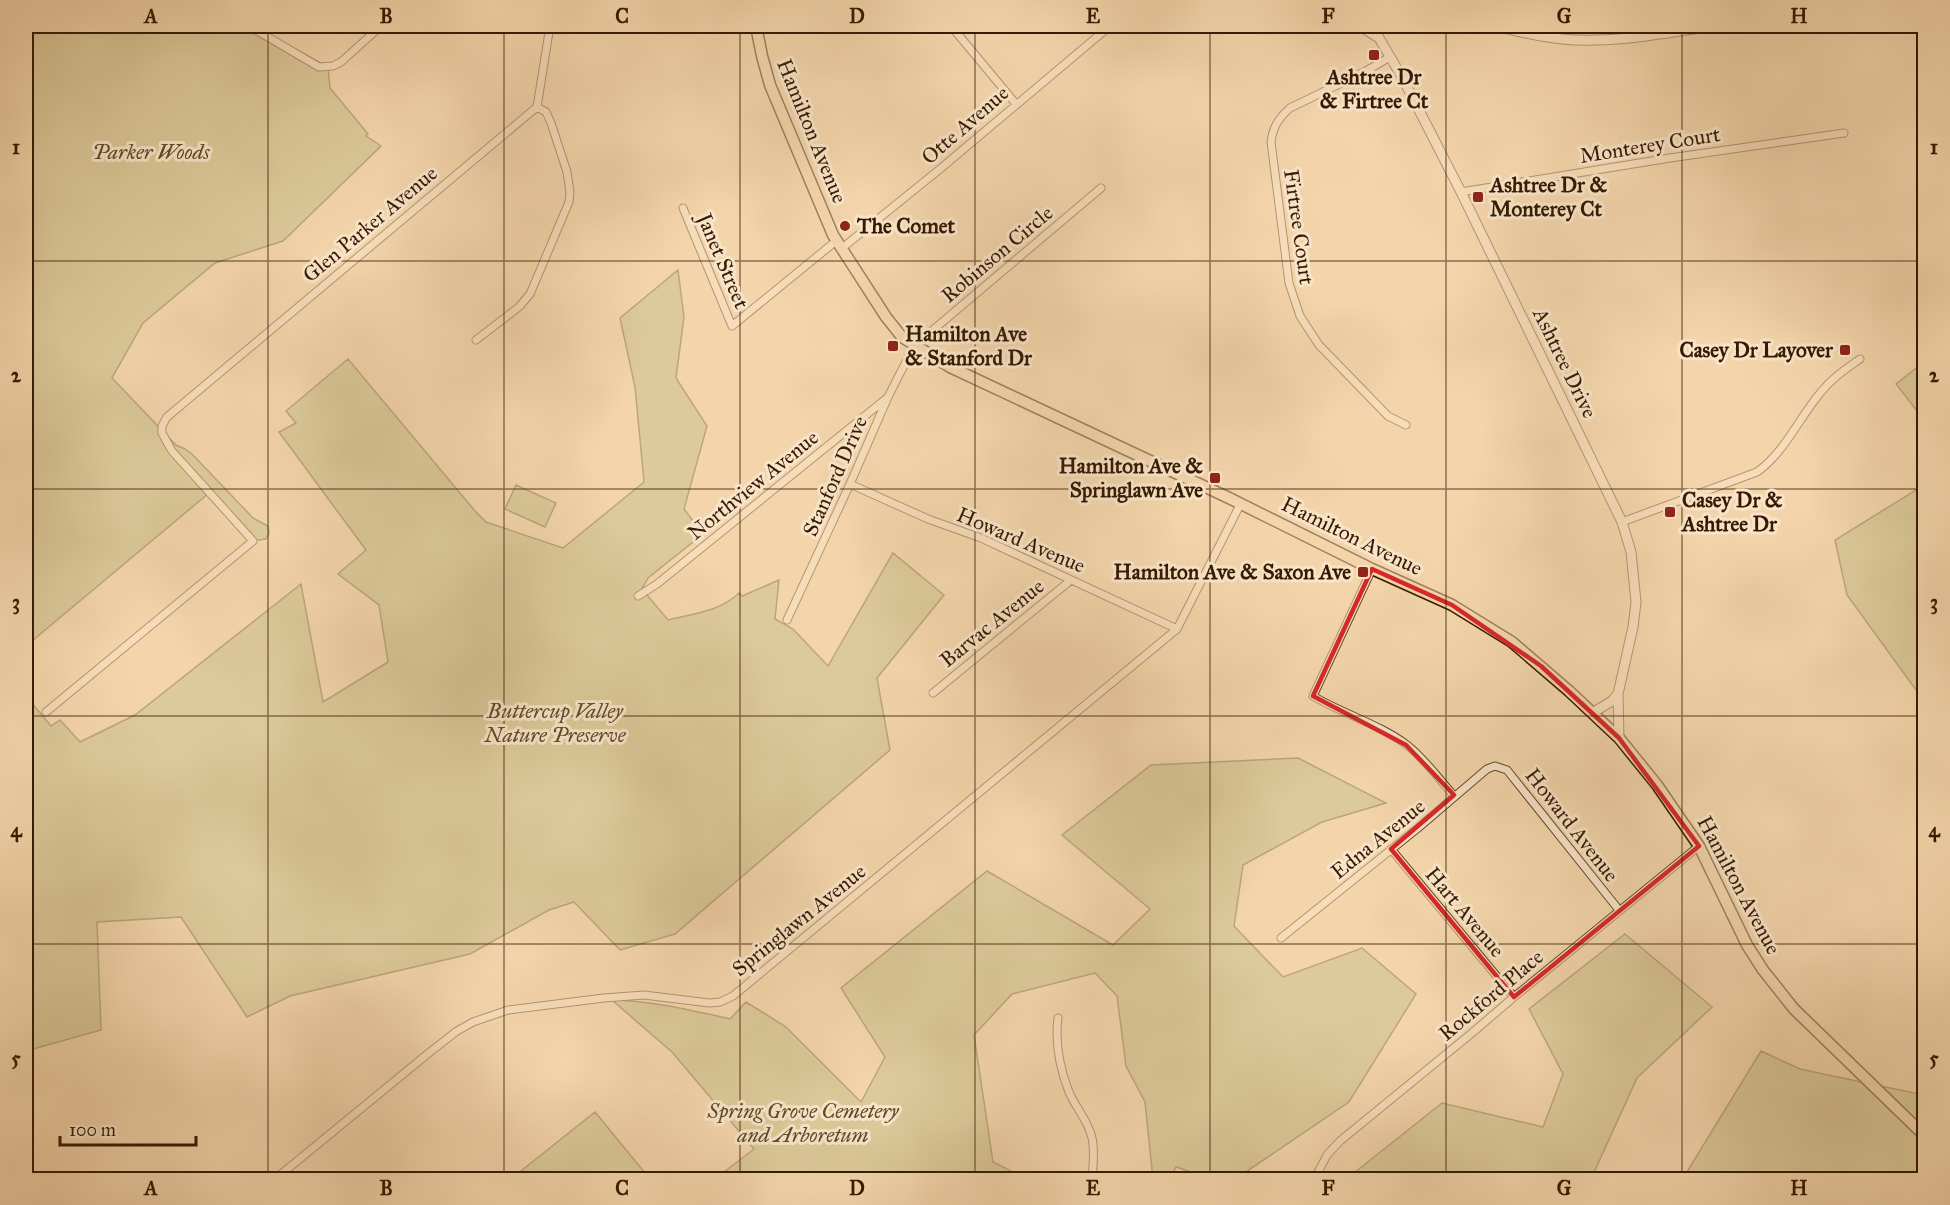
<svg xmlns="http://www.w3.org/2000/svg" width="1950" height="1205" font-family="'IM FELL Great Primer',serif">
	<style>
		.green { fill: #c0bc86; stroke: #7b6a44; stroke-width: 1.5 }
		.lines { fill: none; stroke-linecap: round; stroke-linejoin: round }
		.minor-casing { stroke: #66482c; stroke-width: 9 }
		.tertiary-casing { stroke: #66482c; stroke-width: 11 }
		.primary-casing { stroke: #361902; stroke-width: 13 }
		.minor { stroke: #f8e4c8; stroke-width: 7 }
		.tertiary { stroke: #f8e4c8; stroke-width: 9 }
		.primary { stroke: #f4d6ab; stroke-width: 10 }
		.marked { fill: none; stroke: #d62828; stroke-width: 4.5; stroke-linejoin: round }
		.grid { fill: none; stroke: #361902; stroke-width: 1.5; stroke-opacity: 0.55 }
		.poi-dot { fill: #8f2418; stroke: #f8e4c8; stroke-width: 2 }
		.labels { text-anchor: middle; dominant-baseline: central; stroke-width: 6; stroke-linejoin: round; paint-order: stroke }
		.poi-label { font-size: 21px; font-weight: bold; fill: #361902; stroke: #f8e4c8; text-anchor: start }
		.street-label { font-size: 21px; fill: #361902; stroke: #f8e4c8 }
		.park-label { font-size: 21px; font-style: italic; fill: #5f4a2a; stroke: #f8e4c8 }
		.neatline { fill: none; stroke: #361902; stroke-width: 2 }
		.grid-label { font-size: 20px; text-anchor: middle; font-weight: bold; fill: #361902 }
	</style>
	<rect width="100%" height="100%" fill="#f4d6ab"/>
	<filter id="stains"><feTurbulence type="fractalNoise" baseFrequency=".00333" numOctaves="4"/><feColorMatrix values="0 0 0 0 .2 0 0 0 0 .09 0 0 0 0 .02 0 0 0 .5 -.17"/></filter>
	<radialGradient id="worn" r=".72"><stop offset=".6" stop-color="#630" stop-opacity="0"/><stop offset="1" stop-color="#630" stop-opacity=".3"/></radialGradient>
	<path class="green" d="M 26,26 L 253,26 L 328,67 L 330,88 L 368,134 L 366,136 L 381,146 L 283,241 L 215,263 L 143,323 L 112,378 L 176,445 L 185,449 L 192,454 L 253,518 L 268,526 L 269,533 L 266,539 L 253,541 L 209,493 L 26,646 Z
		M 678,270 L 684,317 L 676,378 L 707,426 L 684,509 L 703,534 L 648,578 L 642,589 L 668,620 C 692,614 721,611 739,593 L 742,596 L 779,580 L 775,619 L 793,629 L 828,666 L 893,553 L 944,595 L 877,678 L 890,750 L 675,934 L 620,950 L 574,902 L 549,910 L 470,954 L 290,996 L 247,1017 L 181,917 L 97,922 L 101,1030 L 26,1051 L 26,696 L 51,726 L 60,720 L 80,742 L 135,715 L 301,584 L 323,702 L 388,662 L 379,605 L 338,574 L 366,550 L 279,432 L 296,423 L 286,411 L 348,359 L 475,511 L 486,522 L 563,548 L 644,482 L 635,387 L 620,318 Z
		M 1924,362 L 1924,420 L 1896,384 Z
		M 516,485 L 556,503 L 545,527 L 505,509 Z
		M 1924,485 L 1924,701 L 1847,595 L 1835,540 Z
		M 1298,758 L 1386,803 L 1322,822 L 1243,865 L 1234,926 L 1283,977 L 1362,948 L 1416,994 L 1349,1102 L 1234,1180 L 1213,1179 L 1176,1167 L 1169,1179 L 1153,1179 L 1145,1102 L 1126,1066 L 1117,996 L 1095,973 L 1012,994 L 974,1035 L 993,1162 L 1027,1179 L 715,1179 L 754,1149 L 672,1052 L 612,1000 C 653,1001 690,1010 730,1019 L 746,1002 L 786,1027 L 861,1102 L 885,1057 L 841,988 L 987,871 L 1113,945 L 1150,909 L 1062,835 L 1151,765 Z
		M 1625,934 L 1712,1007 L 1637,1078 L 1591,1179 L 1360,1180 L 1354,1173 L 1442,1103 L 1543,1127 L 1563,1074 L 1529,1009 Z
		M 1761,1051 L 1800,1069 L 1924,1095 L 1924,1179 L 1682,1180 Z
		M 595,1112 L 650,1179 L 511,1179 Z"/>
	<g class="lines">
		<defs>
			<path id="minor" d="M 249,26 L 319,67 L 333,66 L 341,62 L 381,26
				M 951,26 L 1016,104
				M 757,29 L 768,26
				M 1390,57 L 1366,71 L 1290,108 C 1279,118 1273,126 1271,142 L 1289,283 L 1300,316 L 1319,345 L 1388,416 L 1406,425
				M 1461,192 L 1670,158 L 1844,133
				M 683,208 L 732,326 L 836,241
				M 841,249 L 940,169 L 1110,26
				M 476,340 L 519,307 L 530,294 L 569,202 L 570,192 L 567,172 L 551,123 L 546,112 L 537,107
				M 850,484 L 928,519 L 981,538 L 1177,629
				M 1622,522 L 1757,472 C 1785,452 1799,418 1821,392 C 1832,378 1846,369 1860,359
				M 1372,569 L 1313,696 C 1343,714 1379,724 1407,745 C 1425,759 1439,779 1454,796
				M 638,596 L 657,584 L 887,398
				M 787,620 L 850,484 L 888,397 L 914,346 L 1101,188
				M 933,693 L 1071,580
				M 46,712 L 253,541 L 172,451 L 162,433 L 162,426 L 167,417 L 537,107 L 550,26
				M 1391,849 L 1514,997
				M 1281,938 L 1418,828 L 1487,769 L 1495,766 L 1507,770 L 1619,910
				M 1058,1018 C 1055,1042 1060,1069 1069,1092 C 1075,1107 1088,1120 1092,1138 C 1095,1151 1093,1166 1092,1180
				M 274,1180 L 430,1052 L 457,1031 L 473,1022 L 508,1010 L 604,998 L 644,995 L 709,1003 L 720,1002 L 733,996 L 1177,629 L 1241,503
				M 1314,1180 L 1327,1155 L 1340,1141 L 1472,1033 L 1514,997 L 1699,846"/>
			<path id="tertiary" d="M 1360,26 L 1379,38
				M 1375,26 L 1379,38 L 1402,77 L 1461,192 L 1622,522 L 1631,552 L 1636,602 L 1633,627 L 1618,694 L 1619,738
				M 1494,26 C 1517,31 1539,37 1562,39 C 1613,44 1664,33 1714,26
				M 1592,713 L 1612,701 L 1618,694"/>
			<path id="primary" d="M 756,26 L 762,56 L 770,85 L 833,235 L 886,317 L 902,337 L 950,367 L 1229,498 L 1372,569 L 1452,605 L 1512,642 L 1569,691 L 1619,738 L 1657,785 L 1699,846 L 1747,945 L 1763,970 L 1794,1009 L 1924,1135"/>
		</defs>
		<use href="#minor" class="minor-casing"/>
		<use href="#tertiary" class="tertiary-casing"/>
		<use href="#primary" class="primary-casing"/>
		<use href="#minor" class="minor"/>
		<use href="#tertiary" class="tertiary"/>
		<use href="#primary" class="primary"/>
	</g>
	<path d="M0 0H1950V1205H0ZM 1372,569 L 1452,605 L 1541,666 L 1619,738 L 1699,846 L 1514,997 L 1391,849 L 1454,795 L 1406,745 L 1313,696 Z" fill="#f4d6ab" fill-opacity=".55" fill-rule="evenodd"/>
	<path class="marked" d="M 1372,569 L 1452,605 L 1541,666 L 1619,738 L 1699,846 L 1514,997 L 1391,849 L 1454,795 L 1406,745 L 1313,696 Z"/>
	<path class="grid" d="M 268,26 L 268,1180M 504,26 L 504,1180M 740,26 L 740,1180M 975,26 L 975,1180M 1210,26 L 1210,1180M 1446,26 L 1446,1180M 1682,26 L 1682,1180M 26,261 L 1924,261M 26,489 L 1924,489M 26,716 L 1924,716M 26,944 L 1924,944"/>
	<g class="poi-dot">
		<rect x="1368" y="49" width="12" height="12" rx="3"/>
		<rect x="1472" y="191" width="12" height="12" rx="3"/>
		<circle cx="845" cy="226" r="6"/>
		<rect x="887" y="340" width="12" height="12" rx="3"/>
		<rect x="1839" y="344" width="12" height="12" rx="3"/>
		<rect x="1209" y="472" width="12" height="12" rx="3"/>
		<rect x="1664" y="506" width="12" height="12" rx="3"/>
		<rect x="1357" y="566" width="12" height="12" rx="3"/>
	</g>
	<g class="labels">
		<g class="poi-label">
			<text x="1374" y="77" text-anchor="middle">Ashtree Dr<tspan x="1374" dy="24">&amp; Firtree Ct</tspan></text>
			<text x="1490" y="185">Ashtree Dr &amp;<tspan x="1490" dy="24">Monterey Ct</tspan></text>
			<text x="857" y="226">The Comet</text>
			<text x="905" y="334">Hamilton Ave<tspan x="905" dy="24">&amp; Stanford Dr</tspan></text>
			<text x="1833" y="350" text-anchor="end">Casey Dr Layover</text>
			<text x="1203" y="466" text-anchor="end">Hamilton Ave &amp;<tspan x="1203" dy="24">Springlawn Ave</tspan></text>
			<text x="1682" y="500">Casey Dr &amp;<tspan x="1682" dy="24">Ashtree Dr</tspan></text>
			<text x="1351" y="572" text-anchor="end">Hamilton Ave &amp; Saxon Ave</text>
		</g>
		<g class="street-label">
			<text transform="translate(965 125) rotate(-41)">Otte Avenue</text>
			<text transform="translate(812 131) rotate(68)">Hamilton Avenue</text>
			<text transform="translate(1650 145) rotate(-9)">Monterey Court</text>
			<text transform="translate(370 224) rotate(-40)">Glen Parker Avenue</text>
			<text transform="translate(1299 227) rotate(82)">Firtree Court</text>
			<text transform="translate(997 254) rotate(-40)">Robinson Circle</text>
			<text transform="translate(723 261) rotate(67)">Janet Street</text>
			<text transform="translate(1565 363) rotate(64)">Ashtree Drive</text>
			<text transform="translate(835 476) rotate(-66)">Stanford Drive</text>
			<text transform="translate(753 485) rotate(-39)">Northview Avenue</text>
			<text transform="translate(1352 536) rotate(26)">Hamilton Avenue</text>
			<text transform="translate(1021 540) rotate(23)">Howard Avenue</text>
			<text transform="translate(992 623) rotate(-39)">Barvac Avenue</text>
			<text transform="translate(1572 825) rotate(52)">Howard Avenue</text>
			<text transform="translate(1378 839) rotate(-39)">Edna Avenue</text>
			<text transform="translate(1739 885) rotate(62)">Hamilton Avenue</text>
			<text transform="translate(1465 912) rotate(50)">Hart Avenue</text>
			<text transform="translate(799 920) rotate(-39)">Springlawn Avenue</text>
			<text transform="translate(1491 995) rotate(-40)">Rockford Place</text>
		</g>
		<g class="park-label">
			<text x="151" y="152">Parker Woods</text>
			<text x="555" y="711">Buttercup Valley<tspan x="555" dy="24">Nature Preserve</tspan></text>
			<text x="803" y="1111">Spring Grove Cemetery<tspan x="803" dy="24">and Arboretum</tspan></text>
		</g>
	</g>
	<rect width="1950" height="1205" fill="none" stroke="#f4d6ab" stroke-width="66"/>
	<path d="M60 1136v9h136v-9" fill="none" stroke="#361902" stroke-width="3"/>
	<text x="69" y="1136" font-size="18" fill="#361902" stroke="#f8e4c8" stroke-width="4.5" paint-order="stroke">100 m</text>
	<rect x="33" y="33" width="1884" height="1139" class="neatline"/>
	<g class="grid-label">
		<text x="151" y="23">A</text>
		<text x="386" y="23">B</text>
		<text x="622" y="23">C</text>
		<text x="857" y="23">D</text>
		<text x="1093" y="23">E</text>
		<text x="1328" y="23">F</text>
		<text x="1564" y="23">G</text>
		<text x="1799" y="23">H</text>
		<text x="16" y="154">1</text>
		<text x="1934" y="154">1</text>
		<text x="16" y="382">2</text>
		<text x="1934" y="382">2</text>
		<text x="16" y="609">3</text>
		<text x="1934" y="609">3</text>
		<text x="16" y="837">4</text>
		<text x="1934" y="837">4</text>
		<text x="16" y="1065">5</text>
		<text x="1934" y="1065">5</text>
		<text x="151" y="1195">A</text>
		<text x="386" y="1195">B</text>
		<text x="622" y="1195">C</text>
		<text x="857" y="1195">D</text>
		<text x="1093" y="1195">E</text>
		<text x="1328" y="1195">F</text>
		<text x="1564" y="1195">G</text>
		<text x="1799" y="1195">H</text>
	</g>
	<rect width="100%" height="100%" filter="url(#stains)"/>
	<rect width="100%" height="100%" fill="url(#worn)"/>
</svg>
